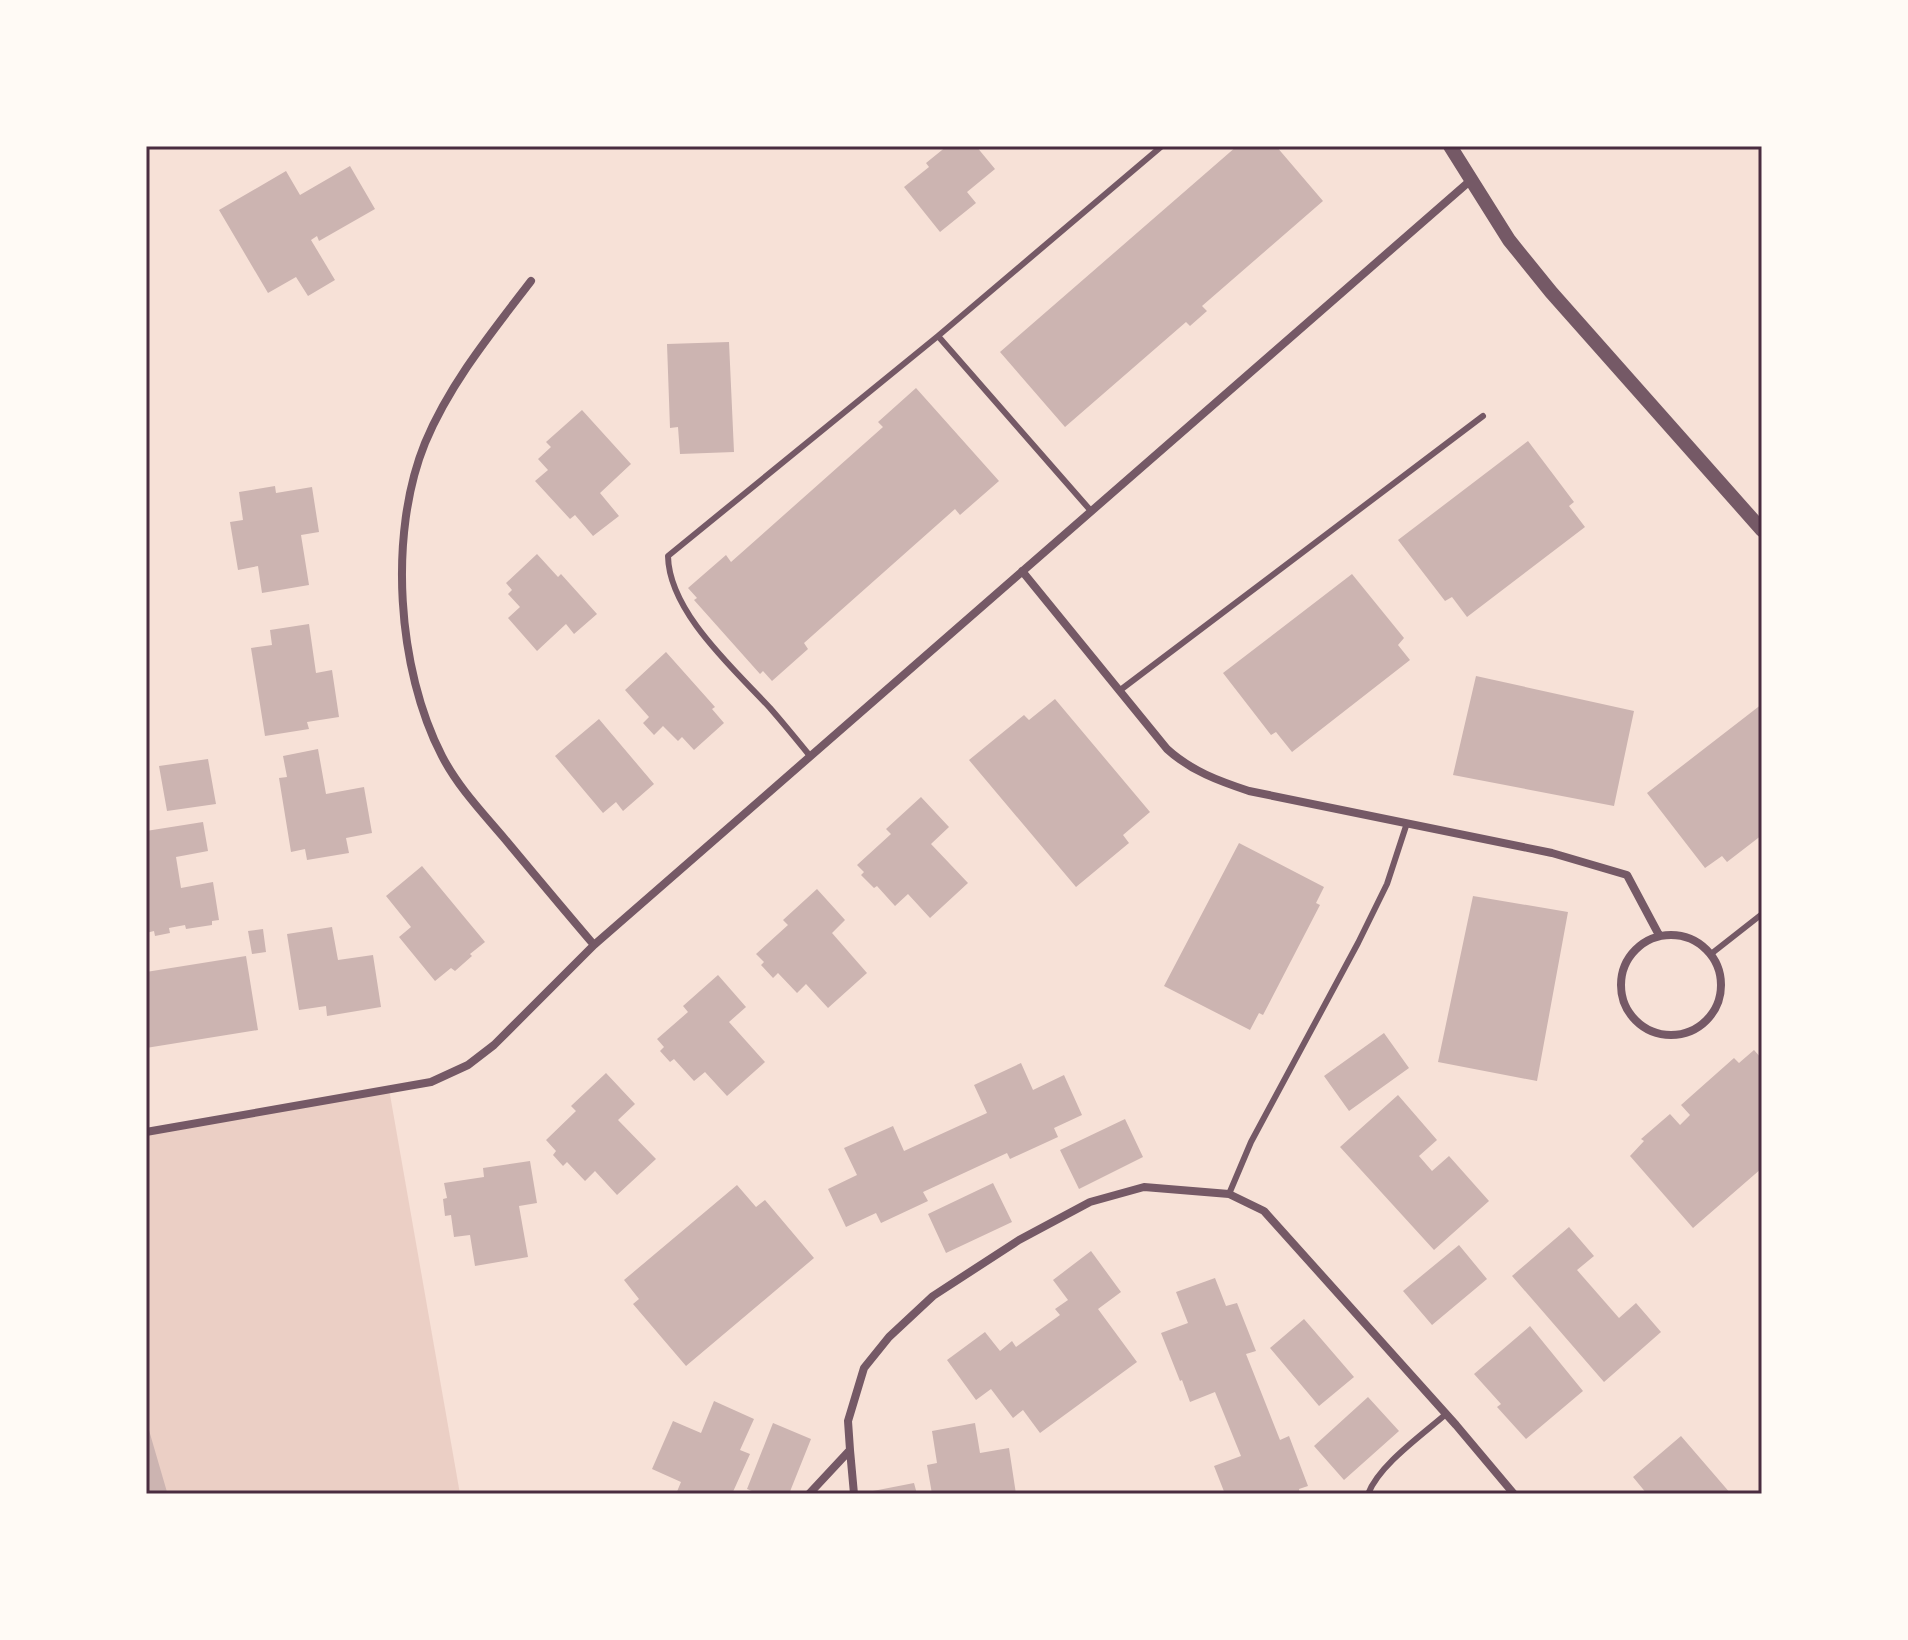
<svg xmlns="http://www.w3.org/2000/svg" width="1908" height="1640" font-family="'PT Sans',sans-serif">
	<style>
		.green { fill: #ebcfc5 }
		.building { fill: #ccb4b1 }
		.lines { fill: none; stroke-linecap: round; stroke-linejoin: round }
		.service { stroke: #755966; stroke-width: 6 }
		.minor { stroke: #755966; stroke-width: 8 }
		.tertiary { stroke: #755966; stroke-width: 14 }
		.neatline { fill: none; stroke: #4a2c40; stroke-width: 3 }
	</style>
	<rect width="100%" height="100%" fill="#f7e1d7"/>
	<path class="green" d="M 389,1089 L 460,1494 L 146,1494 L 146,1131 Z"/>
	<path class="building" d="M 947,146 L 976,146 L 995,169 L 967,192 L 976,203 L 940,232 L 904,187 L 929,167 L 926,163 Z
		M 1237,146 L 1276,146 L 1323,201 L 1202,306 L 1207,311 L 1190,326 L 1186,322 L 1065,427 L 1000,352 Z
		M 350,166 L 375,209 L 319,241 L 317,236 L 311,240 L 335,280 L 308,296 L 296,277 L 268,293 L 219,210 L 286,171 L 300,195 Z
		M 729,342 L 734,452 L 680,454 L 678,427 L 670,428 L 667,344 Z
		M 916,388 L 999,481 L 960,515 L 955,509 L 804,643 L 808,649 L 772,681 L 763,671 L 760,674 L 694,600 L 697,598 L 688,588 L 726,555 L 731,562 L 883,427 L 878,422 Z
		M 582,410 L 631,464 L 600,493 L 619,516 L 593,536 L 575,515 L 570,519 L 535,481 L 548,470 L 538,459 L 551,447 L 546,442 Z
		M 1528,441 L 1574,502 L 1569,506 L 1585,527 L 1467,617 L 1452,597 L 1445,601 L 1398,540 Z
		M 275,486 L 276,493 L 312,487 L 319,532 L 301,535 L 309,585 L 262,593 L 258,566 L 238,570 L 230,522 L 243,520 L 239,492 Z
		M 537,554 L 558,577 L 561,574 L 597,614 L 574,634 L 566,624 L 537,651 L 508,618 L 520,607 L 508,594 L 512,590 L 506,583 Z
		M 1352,574 L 1404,638 L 1398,645 L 1410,660 L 1292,752 L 1276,732 L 1271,735 L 1223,673 Z
		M 309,624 L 316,673 L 332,670 L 339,717 L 307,722 L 309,729 L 265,736 L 251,648 L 272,645 L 270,630 Z
		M 666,652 L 715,707 L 712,709 L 724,723 L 694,750 L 682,737 L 678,741 L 663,726 L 654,735 L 643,723 L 649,717 L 625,690 Z
		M 1476,676 L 1634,711 L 1614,806 L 1453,775 Z
		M 1055,699 L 1150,812 L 1123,835 L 1129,843 L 1076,887 L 969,760 L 1024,715 L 1029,720 Z
		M 1762,704 L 1762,835 L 1727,862 L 1722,856 L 1705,868 L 1647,793 Z
		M 599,719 L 654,784 L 623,811 L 616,802 L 603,813 L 555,756 Z
		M 318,749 L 326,794 L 364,787 L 372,833 L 346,838 L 349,853 L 307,860 L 305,849 L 291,852 L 279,778 L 287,777 L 283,756 Z
		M 208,759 L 216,804 L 167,811 L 159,766 Z
		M 921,797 L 949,827 L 931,844 L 968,883 L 930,918 L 908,894 L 895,906 L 877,886 L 874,888 L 861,875 L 864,872 L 857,865 L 891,834 L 886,829 Z
		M 203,822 L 208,851 L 176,857 L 181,888 L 213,882 L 219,920 L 212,921 L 212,925 L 186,929 L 185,925 L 169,928 L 170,933 L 155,936 L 154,931 L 146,933 L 146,831 Z
		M 1239,843 L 1324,887 L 1316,903 L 1320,905 L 1263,1015 L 1259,1013 L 1250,1030 L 1164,986 Z
		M 422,866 L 485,942 L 470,954 L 472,956 L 455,971 L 451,968 L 435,981 L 399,937 L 411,927 L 386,896 Z
		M 817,889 L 845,920 L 832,933 L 867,973 L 828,1008 L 806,984 L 797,993 L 778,973 L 773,978 L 761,965 L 764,962 L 756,954 L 788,925 L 783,920 Z
		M 1473,896 L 1568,912 L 1537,1081 L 1438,1062 Z
		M 332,927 L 338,960 L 373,955 L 381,1007 L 327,1016 L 326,1006 L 299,1010 L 287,934 Z
		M 263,929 L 266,952 L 252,954 L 248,931 Z
		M 246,956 L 258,1030 L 146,1048 L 146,972 Z
		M 718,975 L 746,1007 L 729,1022 L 765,1062 L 727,1096 L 705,1072 L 694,1081 L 674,1059 L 670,1062 L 660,1051 L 664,1047 L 657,1039 L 688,1012 L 683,1006 Z
		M 1384,1033 L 1409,1068 L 1349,1111 L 1324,1076 Z
		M 1754,1050 L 1762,1059 L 1762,1168 L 1693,1228 L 1630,1156 L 1644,1141 L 1641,1139 L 1670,1114 L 1680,1125 L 1690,1115 L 1681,1105 L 1734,1058 L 1739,1063 Z
		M 1021,1063 L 1033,1090 L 1064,1075 L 1082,1115 L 1054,1128 L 1058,1137 L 1010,1159 L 1007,1153 L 923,1192 L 928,1201 L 881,1223 L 876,1213 L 846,1227 L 828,1189 L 857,1175 L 844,1148 L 893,1126 L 904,1151 L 987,1113 L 974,1085 Z
		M 606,1073 L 635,1104 L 618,1120 L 656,1159 L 617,1195 L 595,1171 L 585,1181 L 567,1162 L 563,1166 L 553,1155 L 556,1151 L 546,1140 L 576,1111 L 571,1106 Z
		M 1398,1095 L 1437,1140 L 1419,1156 L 1432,1171 L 1449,1156 L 1489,1201 L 1434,1250 L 1340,1147 Z
		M 1125,1119 L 1143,1157 L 1079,1189 L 1060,1150 Z
		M 530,1161 L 537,1203 L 519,1206 L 528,1257 L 475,1266 L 470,1235 L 454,1237 L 451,1215 L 445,1216 L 443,1199 L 447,1198 L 444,1183 L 484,1177 L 483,1168 Z
		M 993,1183 L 1012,1222 L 946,1253 L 928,1214 Z
		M 737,1185 L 756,1207 L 765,1200 L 814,1258 L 686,1366 L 633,1304 L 639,1299 L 624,1280 Z
		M 1569,1227 L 1594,1256 L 1577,1270 L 1619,1318 L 1636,1303 L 1661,1332 L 1604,1382 L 1512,1276 Z
		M 1459,1245 L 1487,1279 L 1432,1325 L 1403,1291 Z
		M 1091,1251 L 1121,1292 L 1098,1309 L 1137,1362 L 1040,1433 L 1023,1410 L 1013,1418 L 991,1389 L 976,1400 L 947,1360 L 985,1332 L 1000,1351 L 1012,1341 L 1016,1347 L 1060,1315 L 1055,1309 L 1068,1300 L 1053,1280 Z
		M 1215,1278 L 1226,1306 L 1237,1303 L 1256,1351 L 1246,1354 L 1280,1440 L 1289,1436 L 1308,1486 L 1299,1489 L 1300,1494 L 1225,1494 L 1214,1466 L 1241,1456 L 1215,1392 L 1190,1402 L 1182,1380 L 1180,1381 L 1161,1333 L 1188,1323 L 1176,1292 Z
		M 1304,1319 L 1354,1377 L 1319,1406 L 1270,1348 Z
		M 1530,1326 L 1583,1391 L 1526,1439 L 1497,1407 L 1501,1404 L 1474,1374 Z
		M 1368,1397 L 1399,1431 L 1344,1480 L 1314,1446 Z
		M 714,1401 L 754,1419 L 740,1450 L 750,1454 L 732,1494 L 676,1494 L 681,1482 L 652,1469 L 673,1421 L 701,1433 Z
		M 146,1420 L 167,1492 L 158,1494 L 146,1494 Z
		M 773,1423 L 811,1439 L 789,1494 L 759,1494 L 747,1489 Z
		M 975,1423 L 980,1453 L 1009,1448 L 1016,1494 L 932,1494 L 927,1465 L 937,1463 L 932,1431 Z
		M 1681,1436 L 1731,1494 L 1647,1494 L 1633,1477 Z
		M 914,1483 L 917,1494 L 873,1494 L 873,1491 Z"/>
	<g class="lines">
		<path class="service" d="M 938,336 L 1091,511
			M 1119,691 L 1483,416
			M 810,756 C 797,740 784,724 770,708 C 734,669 669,612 668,556 L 938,336 L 1162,146
			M 1711,954 L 1762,914
			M 1229,1194 L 1251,1142 L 1358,943 L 1387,884 L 1407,823
			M 1368,1494 C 1379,1465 1422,1435 1446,1414"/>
		<path class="minor" d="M 531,281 C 492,332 450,383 425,443 C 388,534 397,669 442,756 C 458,787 482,812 504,838 C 534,874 564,910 594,945
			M 1022,571 L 1167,749 C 1191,771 1219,781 1249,791 L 1552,853 L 1627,875 L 1659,935
			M1621 985a50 50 0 1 1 100 0a50 50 0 1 1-100 0Z
			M 146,1132 L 431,1082 L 468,1065 L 494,1045 L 594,945 L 1471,180
			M 850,1450 L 848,1421 L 864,1368 L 889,1337 L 933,1296 L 1019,1240 L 1090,1202 L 1144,1187 L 1229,1194 L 1264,1211 L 1456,1425 L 1514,1494
			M 809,1494 L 850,1450 L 854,1494"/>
		<path class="tertiary" d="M 1450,146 L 1509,240 L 1551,292 L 1762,530"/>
	</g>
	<rect width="1908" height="1640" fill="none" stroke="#fffaf5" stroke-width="296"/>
	<rect x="148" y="148" width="1612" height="1344" class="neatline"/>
</svg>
